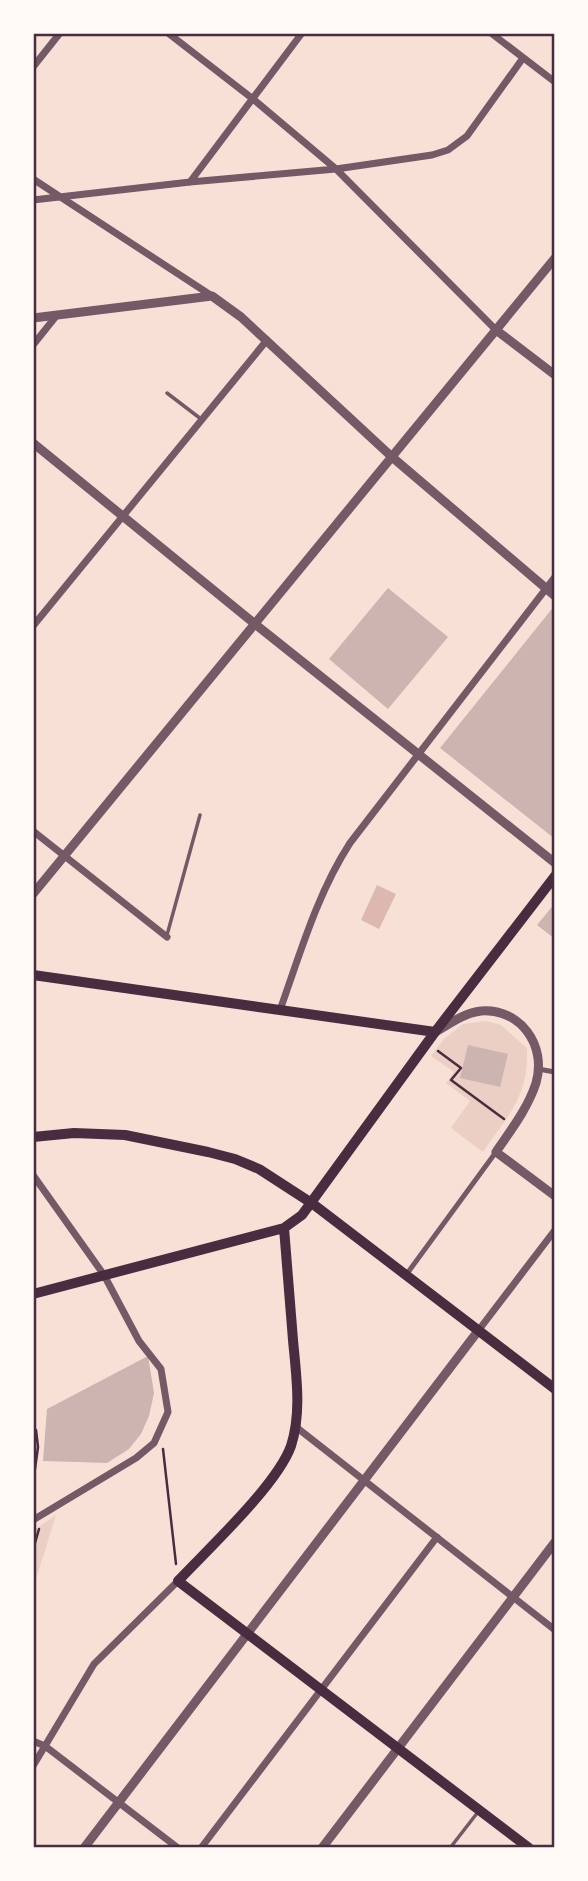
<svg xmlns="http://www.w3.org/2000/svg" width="588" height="1881" font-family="'Source Sans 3',sans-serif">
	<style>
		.green { fill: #ebcfc5 }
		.water { fill: #dcb8b0 }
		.building { fill: #ccb4b1 }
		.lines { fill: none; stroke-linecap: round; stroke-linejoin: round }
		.path { stroke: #4a2c40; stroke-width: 2.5 }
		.service { stroke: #755966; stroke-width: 3.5 }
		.pedestrian { stroke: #755966; stroke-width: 5 }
		.minor { stroke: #755966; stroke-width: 7 }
		.tertiary { stroke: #755966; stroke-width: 9 }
		.secondary { stroke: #4a2c40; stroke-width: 10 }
		.neatline { fill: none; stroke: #4a2c40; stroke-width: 2.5 }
	</style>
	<rect width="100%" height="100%" fill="#f7e1d7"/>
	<path class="green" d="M 486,1021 L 501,1025 L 527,1048 C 529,1096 509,1114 483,1152 L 451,1128 L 470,1101 L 446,1083 L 454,1072 L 431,1056 L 444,1039 L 463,1024 Z
		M 56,1515 L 33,1589 L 33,1531 Z"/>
	<path class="water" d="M 377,885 L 396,894 L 379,929 L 361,920 Z"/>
	<path class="building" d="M 388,588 L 448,637 L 388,709 L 329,659 Z
		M 555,605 L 555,839 L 440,748 Z
		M 555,903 L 555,939 L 537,925 Z
		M 468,1045 L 508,1054 L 500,1087 L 460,1078 Z
		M 148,1356 L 154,1393 L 149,1416 L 141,1434 L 129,1449 L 107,1463 L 43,1461 L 47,1409 Z"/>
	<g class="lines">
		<path class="path" d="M 438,1051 L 461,1068 L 451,1080 L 504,1119
			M 33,1429 L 36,1430 L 38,1447 L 33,1483
			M 163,1449 L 176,1564
			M 33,1550 L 39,1529"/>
		<path class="service" d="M 167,393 L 201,419
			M 167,935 L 200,815
			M 450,1848 L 478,1812"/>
		<path class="pedestrian" d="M 538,1069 L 555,1072
			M 406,1275 L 496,1152"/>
		<path class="minor" d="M 168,33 L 253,99 L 336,169 L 496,330
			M 491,33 L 555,82
			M 33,67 L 60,33
			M 33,179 L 212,296
			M 190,182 L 302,33
			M 33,200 L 190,182 L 336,169 L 432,155 L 448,150 L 467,136 L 523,58
			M 33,345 L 57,315
			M 33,626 L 267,340
			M 33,831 L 167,937
			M 280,1010 C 300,954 317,894 350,843 L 555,577
			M 33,1175 L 104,1275 L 139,1341 L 161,1369 L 168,1412 L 154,1443 L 136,1458 L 33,1520
			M 478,1331 L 555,1230
			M 296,1427 L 555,1630
			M 33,1741 L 45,1746 L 178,1848
			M 33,1766 L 94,1664 L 178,1581
			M 201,1848 L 437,1537"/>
		<path class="tertiary" d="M 33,318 L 212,296 L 241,317 L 392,457 L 555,596
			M 496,330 L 555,375
			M 33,443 L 255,624 L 555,863
			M 33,894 L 555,258
			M 437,1031 C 451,1023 464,1013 481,1011 C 520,1008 547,1045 536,1083 C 528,1108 511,1130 496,1152 L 555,1196
			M 84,1848 L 478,1331
			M 322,1848 L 555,1542"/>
		<path class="secondary" d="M 33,975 L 435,1032
			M 33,1137 L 74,1133 L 125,1135 L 208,1152 L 235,1159 L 259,1169 L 313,1204 L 555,1389
			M 284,1228 C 287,1265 290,1303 293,1340 C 296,1374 302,1412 291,1446 C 277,1485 208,1549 178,1581 L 529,1848
			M 33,1294 L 284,1228 L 302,1215 L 435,1032 L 555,876"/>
	</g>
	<rect width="588" height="1881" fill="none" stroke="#fffaf5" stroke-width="70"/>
	<rect x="35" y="35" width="518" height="1811" class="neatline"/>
</svg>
